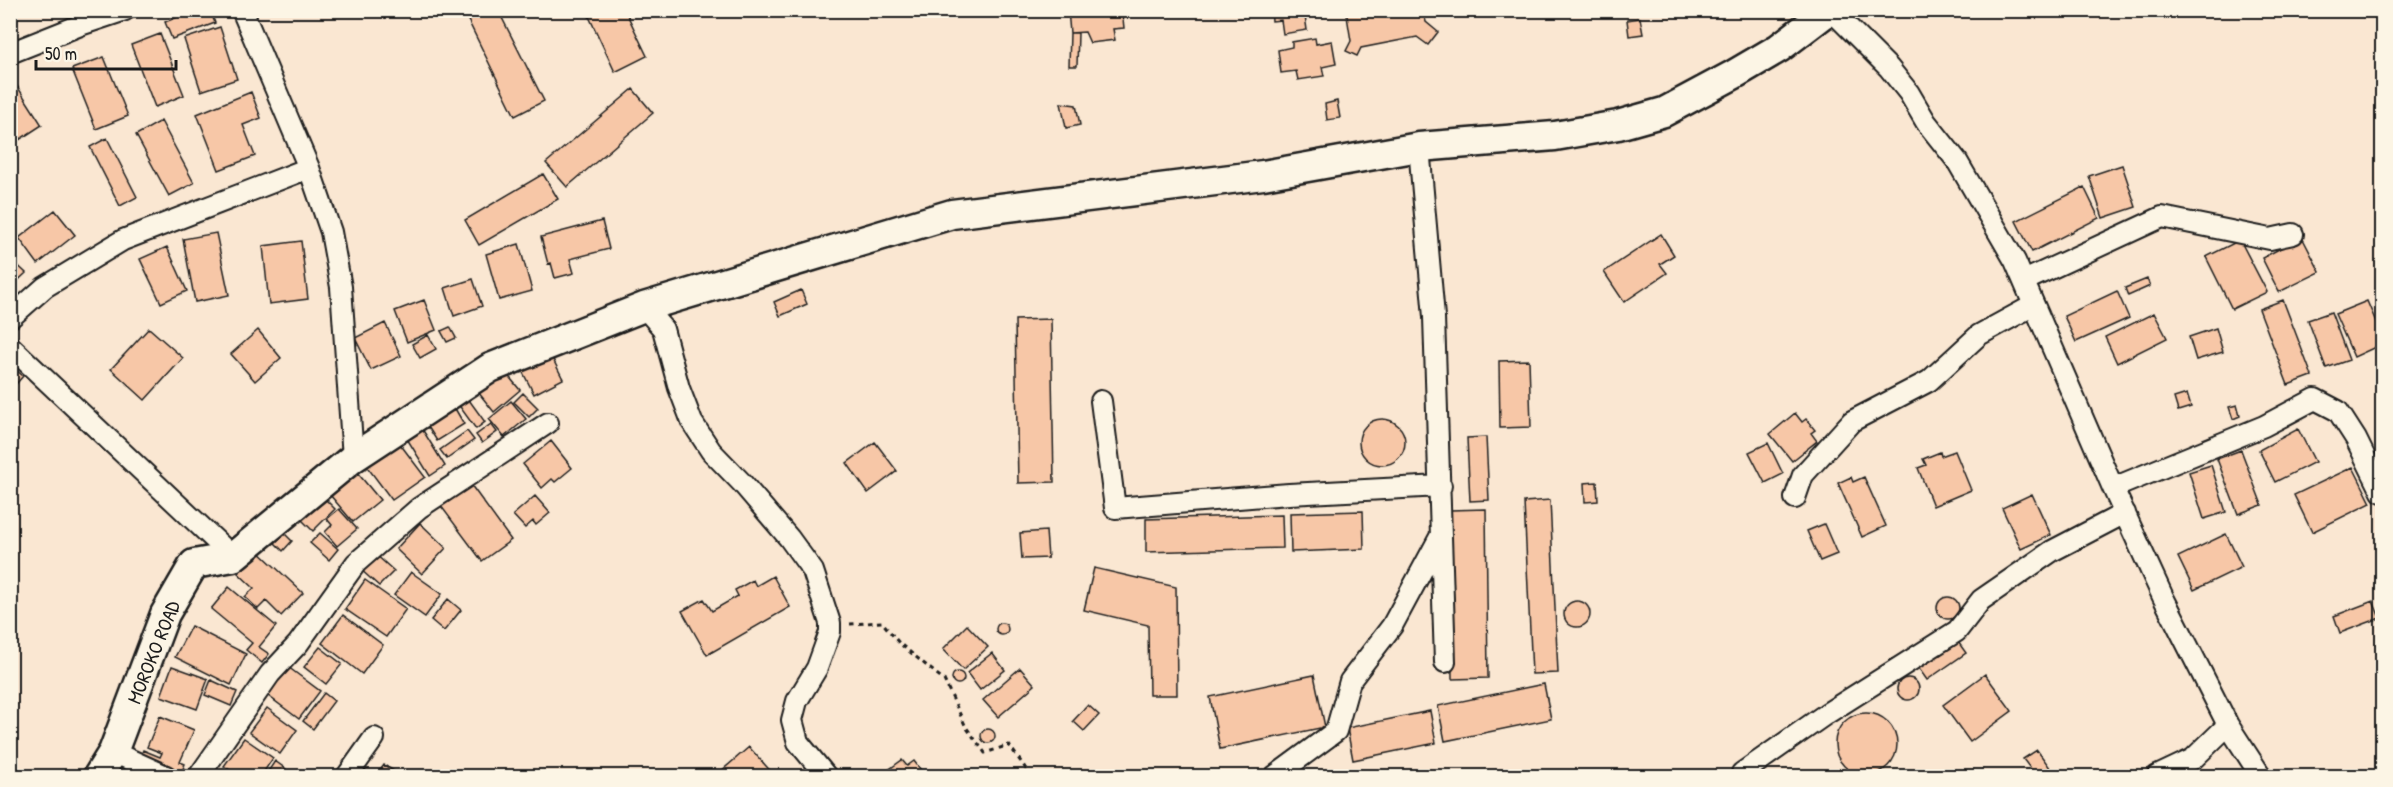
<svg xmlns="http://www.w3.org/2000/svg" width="2393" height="787" font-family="'Patrick Hand',sans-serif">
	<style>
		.building { fill: #f7c7a7; stroke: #1c1c1c; stroke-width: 1.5 }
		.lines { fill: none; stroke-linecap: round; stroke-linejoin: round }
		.street-casing { stroke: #1c1c1c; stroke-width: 24 }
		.secondary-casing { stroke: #1c1c1c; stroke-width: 33 }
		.path { stroke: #1c1c1c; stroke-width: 3; stroke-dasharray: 4.5 4.5; stroke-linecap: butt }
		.street { stroke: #fcf5e5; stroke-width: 20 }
		.secondary { stroke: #fcf5e5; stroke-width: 28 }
		.labels { text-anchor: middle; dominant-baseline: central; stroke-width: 5; stroke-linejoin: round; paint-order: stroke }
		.street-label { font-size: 20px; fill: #1c1c1c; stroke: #fcf5e5 }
	</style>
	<rect width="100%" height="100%" fill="#fae7d2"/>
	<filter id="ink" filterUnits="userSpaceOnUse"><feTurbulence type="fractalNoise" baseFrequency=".0167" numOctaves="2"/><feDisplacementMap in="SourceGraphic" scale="12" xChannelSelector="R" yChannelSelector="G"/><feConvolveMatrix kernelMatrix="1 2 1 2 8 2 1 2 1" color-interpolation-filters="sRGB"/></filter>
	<g filter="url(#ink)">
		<path class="building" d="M 196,10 L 210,10 L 215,23 L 172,39 L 165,22 Z
			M 463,10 L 498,10 L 544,101 L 515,116 Z
			M 586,10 L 625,10 L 647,56 L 615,72 Z
			M 1068,10 L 1122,10 L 1124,28 L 1113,29 L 1115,40 L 1090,43 L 1085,32 L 1070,33 Z
			M 1271,10 L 1308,10 L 1309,15 L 1305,16 L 1307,30 L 1283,34 L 1281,20 L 1272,21 Z
			M 1346,10 L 1423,10 L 1426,22 L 1438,32 L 1428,45 L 1417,37 L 1361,48 L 1357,56 L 1346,51 L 1351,41 Z
			M 1640,18 L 1643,34 L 1629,36 L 1627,20 Z
			M 220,27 L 237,79 L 201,91 L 184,39 Z
			M 1070,33 L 1078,33 L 1077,66 L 1069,66 Z
			M 160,34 L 184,95 L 155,107 L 131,45 Z
			M 1315,38 L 1316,44 L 1332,41 L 1336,64 L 1322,67 L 1324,76 L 1298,80 L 1296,71 L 1281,73 L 1278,50 L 1292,47 L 1292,42 Z
			M 104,57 L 128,116 L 96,129 L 72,69 Z
			M 10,75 L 42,125 L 16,142 L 10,134 Z
			M 633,89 L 653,113 L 567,187 L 546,163 Z
			M 251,92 L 261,118 L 243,125 L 255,156 L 219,170 L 197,114 Z
			M 1337,101 L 1340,118 L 1327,120 L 1325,104 Z
			M 1061,103 L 1076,105 L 1080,125 L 1066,128 Z
			M 161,121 L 194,183 L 169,196 L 136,135 Z
			M 107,138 L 137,197 L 120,206 L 90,147 Z
			M 2122,165 L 2136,207 L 2103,218 L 2089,176 Z
			M 543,174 L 558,199 L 479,245 L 465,220 Z
			M 2084,187 L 2099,218 L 2032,252 L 2016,221 Z
			M 55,210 L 75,235 L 38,264 L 19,238 Z
			M 602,221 L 609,249 L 570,259 L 574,273 L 555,278 L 551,263 L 548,264 L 541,237 Z
			M 216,233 L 229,295 L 195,302 L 183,239 Z
			M 1661,234 L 1674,255 L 1660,264 L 1667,273 L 1624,302 L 1604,272 Z
			M 2302,237 L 2320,272 L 2279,292 L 2262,258 Z
			M 2240,240 L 2267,292 L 2232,309 L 2206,257 Z
			M 301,241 L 308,299 L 269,304 L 263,246 Z
			M 519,244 L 532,291 L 499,300 L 486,254 Z
			M 167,247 L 187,291 L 161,303 L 140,259 Z
			M 10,258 L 26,273 L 10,288 Z
			M 473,279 L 482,306 L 454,316 L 445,288 Z
			M 2147,279 L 2150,286 L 2128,296 L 2125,288 Z
			M 801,290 L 807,304 L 780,316 L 774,302 Z
			M 2117,291 L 2129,318 L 2076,342 L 2064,316 Z
			M 424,300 L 436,330 L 407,342 L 395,311 Z
			M 2283,300 L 2312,376 L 2288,385 L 2259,309 Z
			M 2367,301 L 2382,336 L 2382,344 L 2354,357 L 2335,314 Z
			M 2331,312 L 2349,360 L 2326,368 L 2308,320 Z
			M 2154,313 L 2167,338 L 2117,363 L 2105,337 Z
			M 1051,319 L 1054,482 L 1018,483 L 1015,320 Z
			M 385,323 L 401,356 L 371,370 L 355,338 Z
			M 450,327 L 456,338 L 447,342 L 441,331 Z
			M 149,328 L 183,358 L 145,400 L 111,369 Z
			M 2216,328 L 2223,352 L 2196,360 L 2189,337 Z
			M 258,330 L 281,358 L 255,381 L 231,354 Z
			M 428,335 L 436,349 L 420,358 L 412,344 Z
			M 542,338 L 563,379 L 534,394 L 513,353 Z
			M 1529,360 L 1531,427 L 1500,428 L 1499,361 Z
			M 496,361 L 520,390 L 494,412 L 470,382 Z
			M 10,365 L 23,376 L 10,391 Z
			M 459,386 L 485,422 L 476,429 L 450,393 Z
			M 446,393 L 464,424 L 437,441 L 418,411 Z
			M 523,393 L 538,408 L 529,417 L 514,402 Z
			M 2187,394 L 2191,407 L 2178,411 L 2174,398 Z
			M 511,401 L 526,419 L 504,437 L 489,419 Z
			M 2237,405 L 2240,416 L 2233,419 L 2229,407 Z
			M 1795,413 L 1802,422 L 1806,419 L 1815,430 L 1811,433 L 1817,441 L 1792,461 L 1770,434 Z
			M1359 442a23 23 0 1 1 46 0a23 23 0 1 1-46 0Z
			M 419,424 L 445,466 L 430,476 L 401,429 Z
			M 491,424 L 497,432 L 482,443 L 476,435 Z
			M 2298,429 L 2315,462 L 2275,482 L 2259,450 Z
			M 467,431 L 474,440 L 447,459 L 440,450 Z
			M 1486,437 L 1489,500 L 1470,501 L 1467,438 Z
			M 397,440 L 425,477 L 392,500 L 365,464 Z
			M 551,441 L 572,468 L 555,482 L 552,479 L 542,488 L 523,464 Z
			M 875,442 L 897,471 L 868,493 L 847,463 Z
			M 1768,443 L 1783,474 L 1765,483 L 1749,452 Z
			M 2241,450 L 2262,505 L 2238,514 L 2217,459 Z
			M 1955,451 L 1971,490 L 1933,506 L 1918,468 L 1926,465 L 1923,459 L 1940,452 L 1941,456 Z
			M 346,459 L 380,500 L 353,522 L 319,482 Z
			M 2211,465 L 2226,512 L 2204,519 L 2189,472 Z
			M 2353,467 L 2371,503 L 2312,532 L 2294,495 Z
			M 1851,477 L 1853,482 L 1864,477 L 1886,526 L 1862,537 L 1838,483 Z
			M 1597,482 L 1598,501 L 1585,502 L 1584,483 Z
			M 471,485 L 511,540 L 482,561 L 441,506 Z
			M 315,489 L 335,509 L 313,531 L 293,511 Z
			M 2032,494 L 2051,535 L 2021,549 L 2002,508 Z
			M 535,496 L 550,513 L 536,525 L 533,521 L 525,528 L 513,515 Z
			M 1550,500 L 1558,673 L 1532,674 L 1524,502 Z
			M 339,509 L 357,529 L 337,546 L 325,532 L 332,525 L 327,519 Z
			M 1486,509 L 1488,678 L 1452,679 L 1450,510 Z
			M 1363,511 L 1364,549 L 1291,552 L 1290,513 Z
			M 1282,515 L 1283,548 L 1146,552 L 1146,519 Z
			M 420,523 L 446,548 L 422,574 L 396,549 Z
			M 1824,524 L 1837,554 L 1820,561 L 1807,531 Z
			M 1046,531 L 1048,558 L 1022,559 L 1020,533 Z
			M 284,533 L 292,541 L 283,551 L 275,543 Z
			M 320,533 L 338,549 L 329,560 L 310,543 Z
			M 2226,534 L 2242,567 L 2194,590 L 2178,557 Z
			M 258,551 L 303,593 L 281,616 L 266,601 L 258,609 L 245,597 L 254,588 L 238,573 Z
			M 374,553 L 394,571 L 379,586 L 360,569 Z
			M 1094,568 L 1176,587 L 1177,695 L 1149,695 L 1148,625 L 1084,610 Z
			M 411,572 L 442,594 L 425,617 L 394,595 Z
			M 773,576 L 790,607 L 707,655 L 682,611 L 704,599 L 712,611 L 738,596 L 735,590 L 753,580 L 756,586 Z
			M 365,580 L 406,609 L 386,637 L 345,609 Z
			M 229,587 L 276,626 L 259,647 L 269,654 L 262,663 L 246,650 L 252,643 L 211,609 Z
			M1937 608a11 11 0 1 1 22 0a11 11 0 1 1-22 0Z
			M 448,599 L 461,610 L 444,631 L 431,620 Z
			M1564 614a13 13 0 1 1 26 0a13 13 0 1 1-26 0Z
			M 2373,601 L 2380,618 L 2340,633 L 2334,616 Z
			M 343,615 L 383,645 L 362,674 L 322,643 Z
			M996 629a6 6 0 1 1 12 0a6 6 0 1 1-12 0Z
			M 967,625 L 988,647 L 963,670 L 943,649 Z
			M 191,626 L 246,654 L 231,685 L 175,657 Z
			M 1956,639 L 1966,653 L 1927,680 L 1917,666 Z
			M 320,647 L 342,664 L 326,684 L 304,667 Z
			M 992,653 L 1005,670 L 980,690 L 967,673 Z
			M 172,666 L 208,679 L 197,709 L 161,696 Z
			M 288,667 L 320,691 L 299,719 L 267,695 Z
			M 1020,668 L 1035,685 L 998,717 L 983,700 Z
			M952 678a6 6 0 1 1 12 0a6 6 0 1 1-12 0Z
			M 1985,674 L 2012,711 L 1970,742 L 1943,705 Z
			M 1314,675 L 1325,727 L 1220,749 L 1210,697 Z
			M1897 689a11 11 0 1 1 22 0a11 11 0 1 1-22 0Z
			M 211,680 L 237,692 L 231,706 L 205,695 Z
			M 1544,684 L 1551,719 L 1445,741 L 1438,706 Z
			M 324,693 L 334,701 L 313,729 L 303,721 Z
			M 1088,705 L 1099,715 L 1084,731 L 1073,721 Z
			M 267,708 L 297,730 L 280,754 L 249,732 Z
			M 1430,711 L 1436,743 L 1353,760 L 1347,728 Z
			M1835 744a31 31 0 1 1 62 0a31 31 0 1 1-62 0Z
			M 160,716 L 194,730 L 180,762 L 185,764 L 180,776 L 139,761 L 143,750 L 160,757 L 162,753 L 147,747 Z
			M981 736a7 7 0 1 1 14 0a7 7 0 1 1-14 0Z
			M 244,738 L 273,758 L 261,776 L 239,776 L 224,766 Z
			M 749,747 L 775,776 L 721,776 L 719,773 Z
			M 2037,750 L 2056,776 L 2036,776 L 2023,759 Z
			M 902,760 L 907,766 L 914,761 L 924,774 L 921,776 L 880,776 Z
			M 275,761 L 286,769 L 280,776 L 265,776 Z
			M 384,765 L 402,776 L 376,776 Z"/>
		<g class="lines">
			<defs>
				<path id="street" d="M 242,10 L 309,168 L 331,232 L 341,287 L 353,458
					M 1818,20 L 1834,13 L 1889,68 L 1909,93 L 1926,122 L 1957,161 L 2015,261 L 2113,488 L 2163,597 L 2228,725 L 2261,776
					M 10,53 L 83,24 L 125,10
					M 1419,147 L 1434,317 L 1445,662
					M 2024,281 L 2162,217 L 2270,239 L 2293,234
					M 644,307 L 663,329 L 679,388 L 692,422 L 711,451 L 742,483 L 789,538 L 813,571 L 830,623 L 830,632 L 817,668 L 797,701 L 792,720 L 798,742 L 826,776
					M 10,318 L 45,287 L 123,240 L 309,168
					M 10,346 L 233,557
					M 1101,401 L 1115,508 L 1289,494 L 1441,486
					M 2113,488 L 2264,426 L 2315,399 L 2338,411 L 2356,439 L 2382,492
					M 1795,498 L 1803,475 L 1852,421 L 1929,381 L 1979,335 L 2034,305
					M 113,752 L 166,776
					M 1742,773 L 1826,714 L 1957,631 L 1981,600 L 2052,551 L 2125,513
					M 199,776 L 270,674 L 298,644 L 356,563 L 419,508 L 548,423
					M 347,776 L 374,738
					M 1275,776 L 1336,731 L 1350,681 L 1392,626 L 1441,535
					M 2157,776 L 2193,759 L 2228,725"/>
				<path id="secondary" d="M 98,776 L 113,752 L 165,614 L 194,564 L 233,557 L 353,458 L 490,368 L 644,307 L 952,214 L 1263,175 L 1419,147 L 1555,136 L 1618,125 L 1664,112 L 1733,75 L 1779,48 L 1829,10"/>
			</defs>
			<use href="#street" class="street-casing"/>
			<use href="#secondary" class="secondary-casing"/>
			<path class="path" d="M 850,624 L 882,622 L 899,643 L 944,680 L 966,727 L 985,753 L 1009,745 L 1031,776"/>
			<use href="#street" class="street"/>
			<use href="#secondary" class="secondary"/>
		</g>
	</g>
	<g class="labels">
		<g class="street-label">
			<text transform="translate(153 652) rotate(-68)">MOROKO ROAD</text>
		</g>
	</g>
	<rect width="2393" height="787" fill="none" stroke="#fcf5e5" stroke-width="36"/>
	<rect x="18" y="18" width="2357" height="751" fill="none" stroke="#1c1c1c" stroke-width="2" filter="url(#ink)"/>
	<path d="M36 60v9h140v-9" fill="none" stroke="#1c1c1c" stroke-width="3"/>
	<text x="45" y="60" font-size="18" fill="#1c1c1c" stroke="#fcf5e5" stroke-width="4.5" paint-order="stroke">50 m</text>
</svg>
